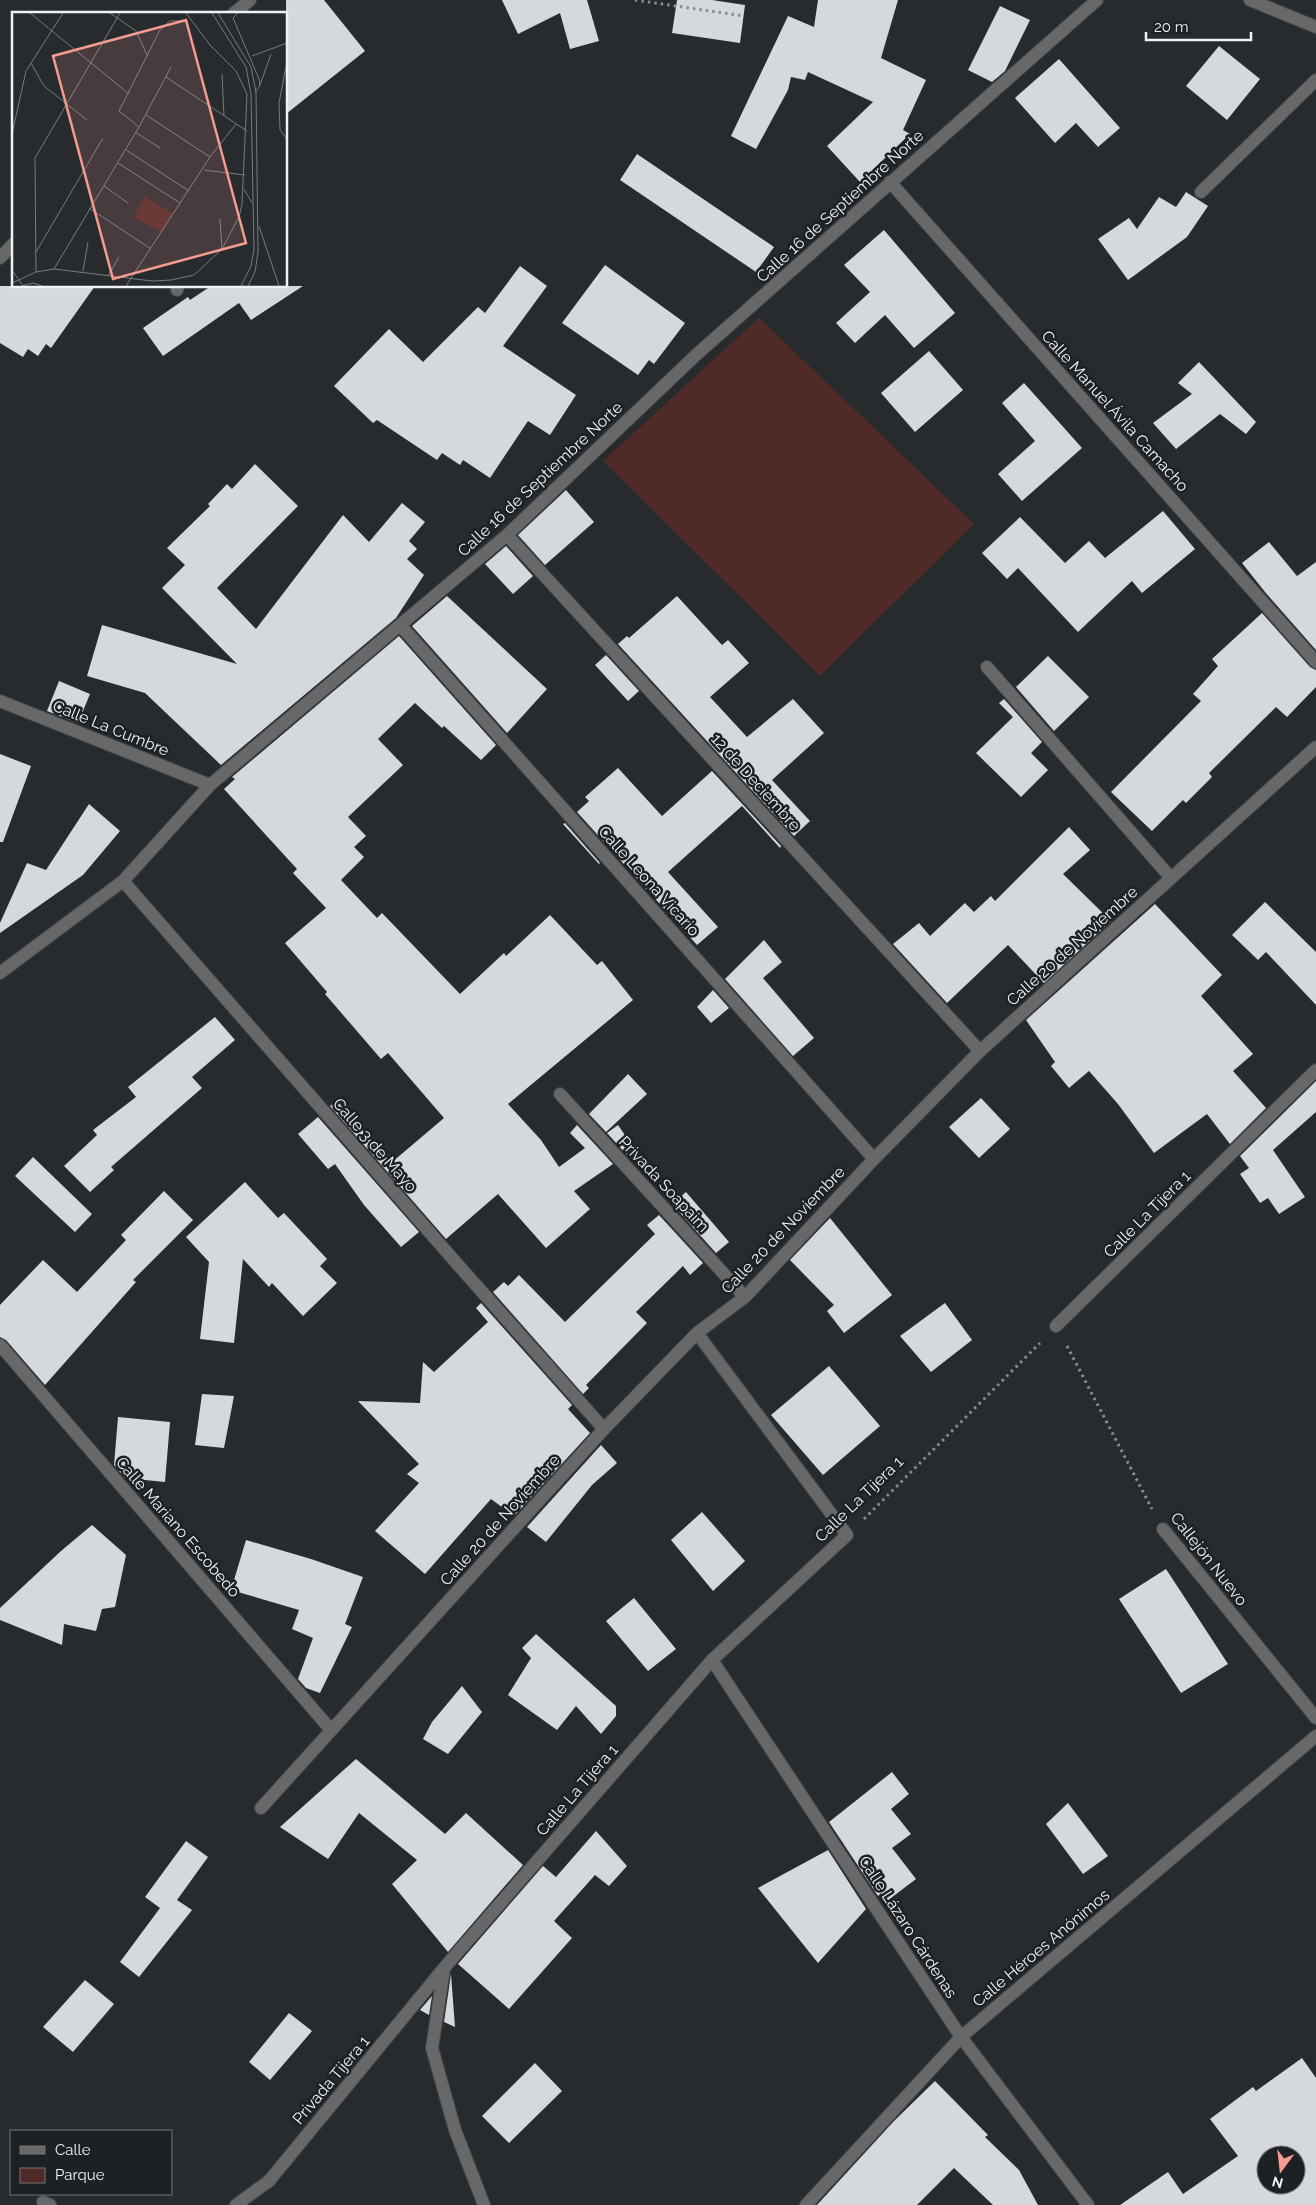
<svg xmlns="http://www.w3.org/2000/svg" width="1316" height="2205" font-family="Raleway,sans-serif">
	<style>
		.green { fill: #502a26 }
		.building { fill: #d5d9dd; fill-rule: evenodd }
		.lines { fill: none; stroke-linecap: round; stroke-linejoin: round }
		.minor-casing { stroke: #44474a; stroke-width: 14 }
		.path { stroke: #8a8c8f; stroke-width: 3; stroke-dasharray: 2.5 4; stroke-linecap: butt }
		.minor { stroke: #666869; stroke-width: 12 }
		.labels { text-anchor: middle; dominant-baseline: central; stroke-width: 5; stroke-linejoin: round; paint-order: stroke }
		.street-label { font-size: 16px; fill: #f0f2f4; stroke: #1e2124 }
		.inset-road { fill: none; stroke: #787b7d; stroke-width: 1 }
		.view { fill: #f59c91; fill-opacity: 0.15; stroke: #f59c91; stroke-width: 2.5 }
		.inset-edge { fill: none; stroke: #f0f2f4; stroke-width: 2.5 }
	</style>
	<rect width="100%" height="100%" fill="#282b2e"/>
	<path class="green" d="M 759,318 L 974,524 L 820,676 L 603,461 Z"/>
	<path class="building" d="M 286,0 L 324,0 L 365,51 L 286,114 Z
		M 502,0 L 587,0 L 599,41 L 570,49 L 560,13 L 518,34 Z
		M 677,0 L 712,0 L 745,5 L 740,43 L 672,33 Z
		M 818,0 L 898,0 L 881,58 L 926,80 L 903,130 L 910,134 L 860,182 L 827,146 L 873,102 L 808,72 L 805,80 L 791,77 L 788,90 L 756,149 L 731,136 L 788,16 L 814,27 Z
		M 1000,6 L 1030,20 L 1005,71 L 992,82 L 968,70 Z
		M 1219,46 L 1260,79 L 1227,120 L 1186,86 Z
		M 1059,59 L 1120,128 L 1098,147 L 1076,123 L 1055,143 L 1015,98 Z
		M 637,154 L 774,247 L 756,272 L 620,180 Z
		M 1186,192 L 1208,206 L 1187,237 L 1128,280 L 1098,239 L 1129,218 L 1137,229 L 1159,197 L 1176,207 Z
		M 884,230 L 955,313 L 914,348 L 885,315 L 855,343 L 836,323 L 870,292 L 844,265 Z
		M 605,265 L 685,323 L 654,364 L 649,360 L 638,375 L 562,323 Z
		M 520,266 L 547,286 L 503,346 L 576,395 L 550,435 L 528,421 L 490,478 L 463,460 L 460,465 L 442,453 L 437,460 L 377,420 L 373,423 L 334,386 L 389,329 L 423,362 L 478,307 L 485,313 Z
		M 0,286 L 95,286 L 51,348 L 46,344 L 38,356 L 28,349 L 23,357 L 0,343 Z
		M 211,286 L 303,286 L 251,320 L 239,303 L 163,356 L 143,328 L 188,297 L 190,300 Z
		M 929,351 L 963,390 L 915,432 L 881,393 Z
		M 1199,362 L 1256,422 L 1246,434 L 1220,414 L 1176,449 L 1153,423 L 1192,394 L 1178,383 Z
		M 1024,383 L 1082,448 L 1022,501 L 998,474 L 1035,441 L 1002,403 Z
		M 255,464 L 298,506 L 217,588 L 256,629 L 343,515 L 369,542 L 402,503 L 425,522 L 409,541 L 417,549 L 407,559 L 424,575 L 396,618 L 221,765 L 145,693 L 87,676 L 102,625 L 237,664 L 162,588 L 185,565 L 167,548 L 210,506 L 208,504 L 227,484 L 232,489 Z
		M 566,490 L 594,522 L 545,565 L 518,535 Z
		M 1163,511 L 1195,549 L 1142,593 L 1132,581 L 1078,632 L 1018,568 L 1007,579 L 982,553 L 1020,517 L 1065,563 L 1089,541 L 1105,558 Z
		M 1269,542 L 1297,576 L 1316,562 L 1316,650 L 1265,592 L 1242,563 Z
		M 506,546 L 533,576 L 513,594 L 485,564 Z
		M 447,596 L 547,689 L 507,733 L 412,626 Z
		M 677,596 L 722,645 L 728,640 L 749,663 L 710,697 L 747,737 L 793,699 L 824,733 L 772,780 L 810,821 L 794,836 L 618,644 L 627,636 L 629,638 Z
		M 1262,613 L 1310,667 L 1316,670 L 1316,687 L 1287,717 L 1276,707 L 1209,773 L 1212,777 L 1186,803 L 1183,800 L 1152,831 L 1111,792 L 1201,701 L 1193,694 L 1218,666 L 1212,659 Z
		M 399,636 L 496,745 L 481,760 L 444,726 L 442,728 L 415,703 L 378,739 L 403,765 L 348,817 L 366,836 L 354,847 L 364,857 L 341,880 L 377,918 L 382,913 L 460,994 L 504,953 L 506,956 L 550,915 L 597,965 L 602,961 L 633,1000 L 508,1104 L 541,1140 L 559,1167 L 585,1148 L 570,1133 L 577,1125 L 613,1164 L 574,1191 L 590,1209 L 546,1248 L 498,1194 L 446,1239 L 330,1106 L 337,1101 L 391,1163 L 444,1118 L 388,1053 L 381,1059 L 325,994 L 327,992 L 285,943 L 326,908 L 293,873 L 297,869 L 224,789 L 235,779 L 232,777 Z
		M 606,655 L 639,691 L 628,701 L 595,665 Z
		M 1048,656 L 1089,697 L 1054,731 L 1016,687 Z
		M 59,681 L 90,694 L 78,723 L 47,711 Z
		M 1004,699 L 1042,742 L 1031,753 L 1048,770 L 1021,797 L 976,753 L 1013,717 L 999,703 Z
		M 0,754 L 31,766 L 3,842 L 0,842 Z
		M 618,768 L 662,816 L 712,771 L 781,846 L 780,848 L 742,806 L 668,872 L 718,927 L 697,945 L 577,812 L 589,801 L 585,797 Z
		M 89,804 L 120,831 L 83,875 L 0,933 L 0,923 L 27,863 L 46,870 Z
		M 565,823 L 600,863 L 599,864 L 563,824 Z
		M 1069,827 L 1090,850 L 1063,874 L 1111,921 L 1044,983 L 1008,945 L 947,1003 L 893,944 L 919,923 L 930,936 L 965,903 L 974,912 L 991,896 L 995,901 Z
		M 1265,902 L 1316,952 L 1316,1005 L 1266,952 L 1258,960 L 1232,935 Z
		M 1155,904 L 1222,975 L 1201,996 L 1253,1054 L 1233,1071 L 1266,1108 L 1230,1144 L 1207,1114 L 1154,1153 L 1118,1104 L 1089,1071 L 1069,1088 L 1051,1066 L 1055,1062 L 1026,1020 Z
		M 764,940 L 782,962 L 763,978 L 814,1038 L 793,1056 L 725,979 Z
		M 713,990 L 729,1008 L 711,1023 L 697,1007 Z
		M 215,1017 L 235,1040 L 192,1077 L 202,1088 L 111,1167 L 114,1170 L 90,1192 L 64,1166 L 97,1135 L 93,1130 L 136,1097 L 128,1087 Z
		M 628,1074 L 647,1094 L 606,1132 L 589,1114 Z
		M 1316,1081 L 1316,1112 L 1273,1150 L 1305,1197 L 1279,1214 L 1268,1198 L 1260,1203 L 1240,1174 L 1249,1168 L 1240,1156 Z
		M 981,1098 L 1010,1129 L 979,1158 L 949,1127 Z
		M 318,1117 L 419,1232 L 401,1247 L 364,1205 L 335,1164 L 328,1169 L 298,1134 Z
		M 618,1125 L 635,1150 L 627,1155 L 607,1133 Z
		M 33,1157 L 92,1214 L 75,1232 L 15,1176 Z
		M 245,1182 L 278,1218 L 284,1213 L 327,1259 L 320,1266 L 337,1283 L 303,1316 L 272,1283 L 269,1287 L 243,1259 L 234,1343 L 200,1339 L 209,1262 L 186,1237 Z
		M 164,1191 L 193,1220 L 133,1280 L 136,1282 L 45,1385 L 6,1340 L 0,1337 L 0,1305 L 43,1260 L 77,1292 L 126,1240 L 121,1235 Z
		M 686,1192 L 729,1242 L 716,1253 L 672,1204 Z
		M 659,1215 L 703,1263 L 690,1275 L 683,1266 L 636,1312 L 647,1323 L 586,1385 L 589,1388 L 583,1394 L 493,1292 L 504,1282 L 508,1286 L 519,1275 L 565,1322 L 655,1234 L 647,1225 Z
		M 830,1218 L 892,1295 L 844,1333 L 827,1311 L 834,1305 L 790,1260 Z
		M 481,1303 L 572,1405 L 568,1409 L 590,1433 L 514,1516 L 491,1499 L 425,1574 L 375,1531 L 419,1483 L 407,1474 L 419,1464 L 358,1401 L 420,1403 L 423,1362 L 434,1372 L 488,1322 L 476,1308 Z
		M 945,1303 L 972,1340 L 931,1372 L 900,1336 Z
		M 829,1366 L 880,1426 L 823,1475 L 771,1415 Z
		M 202,1394 L 234,1396 L 224,1448 L 195,1445 Z
		M 118,1417 L 170,1422 L 165,1482 L 125,1478 L 114,1465 Z
		M 601,1445 L 617,1463 L 592,1485 L 546,1542 L 527,1527 Z
		M 702,1512 L 745,1561 L 713,1591 L 671,1540 Z
		M 92,1525 L 126,1555 L 115,1607 L 102,1609 L 96,1631 L 64,1624 L 62,1645 L 0,1620 L 0,1608 L 61,1551 Z
		M 246,1540 L 311,1559 L 363,1577 L 345,1624 L 352,1627 L 320,1693 L 306,1688 L 298,1679 L 313,1638 L 292,1629 L 299,1610 L 231,1590 Z
		M 1166,1569 L 1228,1664 L 1181,1693 L 1119,1599 Z
		M 634,1598 L 676,1649 L 648,1671 L 606,1621 Z
		M 536,1634 L 616,1706 L 616,1716 L 601,1734 L 576,1706 L 557,1730 L 508,1695 L 531,1658 L 522,1648 Z
		M 462,1686 L 482,1712 L 448,1754 L 423,1739 L 432,1722 Z
		M 356,1759 L 445,1834 L 466,1813 L 523,1865 L 448,1952 L 392,1884 L 417,1860 L 359,1813 L 328,1859 L 280,1827 Z
		M 892,1772 L 909,1794 L 891,1809 L 911,1834 L 892,1848 L 916,1879 L 887,1901 L 881,1893 L 878,1896 L 829,1822 Z
		M 1068,1803 L 1108,1856 L 1083,1874 L 1046,1824 Z
		M 596,1831 L 627,1866 L 609,1886 L 595,1875 L 554,1921 L 572,1938 L 509,2009 L 458,1964 L 543,1866 L 556,1877 Z
		M 186,1841 L 208,1857 L 177,1900 L 192,1910 L 139,1977 L 120,1962 L 160,1908 L 145,1897 Z
		M 828,1850 L 866,1909 L 818,1963 L 758,1888 Z
		M 451,1974 L 455,2027 L 444,2022 Z
		M 85,1980 L 114,2004 L 73,2052 L 43,2027 Z
		M 432,1996 L 429,2015 L 420,2010 Z
		M 289,2013 L 312,2031 L 270,2080 L 249,2062 Z
		M 1302,2058 L 1316,2078 L 1316,2205 L 1120,2205 L 1168,2172 L 1183,2194 L 1238,2156 L 1210,2119 L 1253,2087 L 1256,2091 ZM 1266,2155 L 1296,2155 L 1296,2185 L 1266,2185 Z
		M 535,2063 L 562,2091 L 509,2143 L 482,2116 Z
		M 935,2081 L 988,2135 L 985,2137 L 1019,2170 L 1038,2205 L 993,2205 L 954,2168 L 917,2205 L 817,2205 L 894,2121 Z"/>
	<g class="lines">
		<defs>
			<path id="minor" d="M 1250,0 L 1316,27
				M 233,14 L 250,0
				M 890,182 L 1316,662
				M 1201,192 L 1316,80
				M 0,258 L 14,243
				M 177,290 L 178,286
				M 507,535 L 980,1051
				M 401,626 L 874,1159
				M 987,667 L 1171,878
				M 0,701 L 210,785
				M 123,881 L 459,1266 L 604,1429
				M 0,973 L 123,881 L 210,785 L 507,535 L 696,355 L 1097,0
				M 560,1094 L 745,1297
				M 1056,1326 L 1316,1070
				M 0,1345 L 331,1730
				M 1163,1529 L 1316,1718
				M 712,1660 L 961,2037 L 1088,2205
				M 261,1808 L 604,1429 L 697,1333 L 745,1297 L 874,1159 L 980,1051 L 1316,747
				M 444,1969 L 432,2048 L 455,2130 L 484,2205
				M 43,2202 L 50,2205
				M 236,2205 L 269,2181 L 444,1968 L 712,1660 L 847,1535 L 697,1333
				M 806,2205 L 961,2037 L 1316,1736"/>
		</defs>
		<use href="#minor" class="minor-casing"/>
		<path class="path" d="M 635,0 L 744,16
			M 1067,1346 L 1152,1509
			M 864,1519 L 1040,1343"/>
		<use href="#minor" class="minor"/>
	</g>
	<g class="labels">
		<g class="street-label">
			<text transform="translate(840 206) rotate(-42)">Calle 16 de Septiembre Norte</text>
			<text transform="translate(1115 411) rotate(48)">Calle Manuel Ávila Camacho</text>
			<text transform="translate(540 479) rotate(-43)">Calle 16 de Septiembre Norte</text>
			<text transform="translate(111 728) rotate(22)">Calle La Cumbre</text>
			<text transform="translate(756 782) rotate(48)">12 de Deciembre</text>
			<text transform="translate(649 881) rotate(48)">Calle Leona Vicario</text>
			<text transform="translate(1072 946) rotate(-42)">Calle 20 de Noviembre</text>
			<text transform="translate(375 1145) rotate(49)">Calle 3 de Mayo</text>
			<text transform="translate(664 1184) rotate(47)">Privada Soapaim</text>
			<text transform="translate(1147 1214) rotate(-45)">Calle La Tijera 1</text>
			<text transform="translate(783 1230) rotate(-46)">Calle 20 de Noviembre</text>
			<text transform="translate(859 1499) rotate(-44)">Calle La Tijera 1</text>
			<text transform="translate(500 1520) rotate(-48)">Calle 20 de Noviembre</text>
			<text transform="translate(178 1527) rotate(49)">Calle Mariano Escobedo</text>
			<text transform="translate(1209 1559) rotate(52)">Callejón Nuevo</text>
			<text transform="translate(577 1790) rotate(-49)">Calle La Tijera 1</text>
			<text transform="translate(908 1927) rotate(57)">Calle Lázaro Cárdenas</text>
			<text transform="translate(1041 1948) rotate(-40)">Calle Héroes Anónimos</text>
			<text transform="translate(331 2080) rotate(-50)">Privada Tijera 1</text>
		</g>
	</g>
	<g transform="translate(12 12)">
		<rect width="275" height="275" fill="#282b2e"/>
		<path d="M 133,185 L 161,201 L 149,220 L 121,205 Z" fill="#502a26"/>
		<path class="inset-road" d="M 18,1 L 117,82M 98,1 L 124,19 L 135,43M 200,1 L 234,55 L 239,82 L 242,237 L 239,254 L 229,274M 206,1 L 239,55 L 244,80 L 246,240 L 243,260 L 236,274M 226,1 L 221,6 L 247,67 L 248,74 L 243,80M 240,44 L 275,31M 275,50 L 267,91 L 268,118 L 275,127M 19,51 L 32,74 L 75,108M 210,62 L 212,104M 154,65 L 235,119M 248,73 L 259,42M 134,103 L 198,145M 127,115 L 107,99 L 148,18 L 158,9 L 170,9M 123,120 L 148,136M 0,122 L 14,59 L 51,1M 114,138 L 177,179M 106,151 L 168,191M 192,158 L 233,163M 92,174 L 116,191M 232,177 L 240,191M 77,196 L 139,237M 208,207 L 210,236M 247,214 L 267,274M 24,240 L 91,126M 42,257 L 127,115 L 159,55M 0,258 L 11,274M 71,259 L 76,230M 24,260 L 23,146 L 108,1M 96,264 L 107,245M 0,271 L 24,260 L 42,257 L 140,269 L 159,268 L 182,263 L 210,237 L 227,205 L 230,192 L 235,82 L 224,59 L 198,33 L 174,1M 10,274 L 21,271 L 30,274M 114,274 L 198,145 L 224,112"/>
		<path class="view" d="M 174,8 L 234,231 L 101,267 L 41,44 Z"/>
		<rect width="275" height="275" class="inset-edge"/>
	</g>
	<rect x="10" y="2130" width="162" height="65" fill="#1e2124" stroke="#727577"/>
	<rect x="20" y="2146" width="25" height="8" fill="#666869" stroke="#727577"/>
	<text x="55" y="2155" font-size="15" fill="#f0f2f4">Calle</text>
	<rect x="20" y="2168" width="25" height="15" fill="#502a26" stroke="#727577"/>
	<text x="55" y="2180" font-size="15" fill="#f0f2f4">Parque</text>
	<g transform="translate(1281 2170) rotate(195)"><circle r="24" fill="#1e2124" stroke="#727577"/>
	<path d="M0-4L9 19L0 12L-9 19Z" fill="#f59c91"/>
	<text y="-8" font-size="14" font-weight="bold" text-anchor="middle" fill="#f0f2f4">N</text>
	</g>
	<path d="M1146 32v8h105v-8" fill="none" stroke="#f0f2f4" stroke-width="2.5"/>
	<text x="1154" y="32" font-size="15" fill="#f0f2f4" stroke="#1e2124" stroke-width="4" paint-order="stroke">20 m</text>
</svg>
